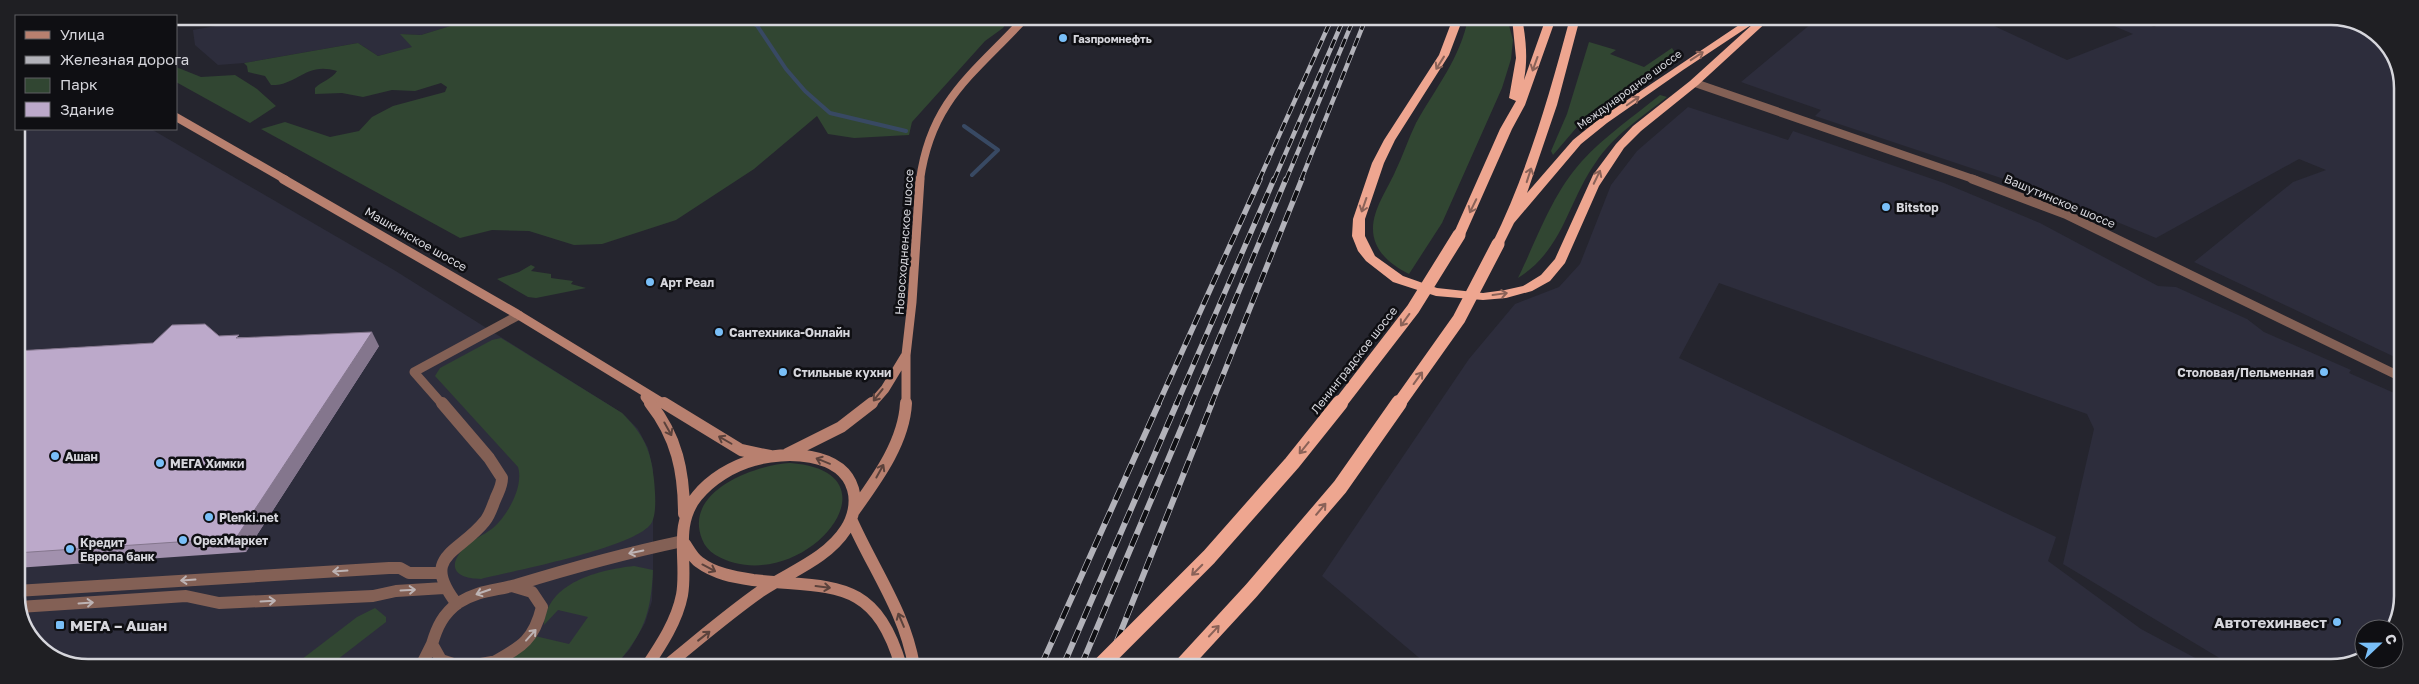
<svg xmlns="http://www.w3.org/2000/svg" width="2419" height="684" font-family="'Golos Text',sans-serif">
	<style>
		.built { fill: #2d2d3c }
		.green { fill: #314632 }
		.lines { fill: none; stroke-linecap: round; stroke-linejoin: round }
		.stream { stroke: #384963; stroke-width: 4 }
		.minor-far1 { stroke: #836055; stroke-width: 9 }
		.minor { stroke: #836055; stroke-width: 12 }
		.tertiary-far1 { stroke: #836055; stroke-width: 8 }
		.tertiary { stroke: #836055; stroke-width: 9 }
		.secondary-far2 { stroke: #b8806f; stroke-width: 8 }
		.secondary-far1 { stroke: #b8806f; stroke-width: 9 }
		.secondary { stroke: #b8806f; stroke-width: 12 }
		.trunk { fill: #eea690; fill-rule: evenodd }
		.rail-far2-casing { stroke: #b2b2b9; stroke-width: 4.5 }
		.rail-far1-casing { stroke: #b2b2b9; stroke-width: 5.5 }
		.rail-casing { stroke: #b2b2b9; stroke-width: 6 }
		.rail-far2 { stroke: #0f0f13; stroke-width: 3; stroke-dasharray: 9; stroke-linecap: butt }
		.rail-far1 { stroke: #0f0f13; stroke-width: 4; stroke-dasharray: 11; stroke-linecap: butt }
		.rail { stroke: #0f0f13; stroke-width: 4.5; stroke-dasharray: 13; stroke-linecap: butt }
		.trunk-bridge-far1 { stroke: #eea690; stroke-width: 13 }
		.trunk-bridge { stroke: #eea690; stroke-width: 16 }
		.wall { fill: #a291ae }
		.shaded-wall { fill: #84768d }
		.building { fill: #bca9ca; stroke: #84768d }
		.oneway { stroke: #8a6258 }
		.oneway2 { stroke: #5b423c }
		.oneway3 { stroke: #bdb3b4 }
		.poi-dot { fill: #79bff8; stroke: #0f0f13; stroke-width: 2 }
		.labels { text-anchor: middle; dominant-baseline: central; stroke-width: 5; stroke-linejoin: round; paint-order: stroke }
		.far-poi-label { font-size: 11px; font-weight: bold; fill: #d6d6dc; stroke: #0f0f13; text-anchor: start }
		.far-street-label { font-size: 11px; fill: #d6d6dc; stroke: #0f0f13 }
		.street-label { font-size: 12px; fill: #d6d6dc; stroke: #0f0f13 }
		.poi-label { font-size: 12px; font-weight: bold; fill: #d6d6dc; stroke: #0f0f13; text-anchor: start }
		.near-poi-label { font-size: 15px; font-weight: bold; fill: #d6d6dc; stroke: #0f0f13; text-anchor: end }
		.rim { fill: none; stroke: #d6d6dc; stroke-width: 2.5 }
	</style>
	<rect width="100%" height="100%" fill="#25252e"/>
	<path class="built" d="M 271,16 L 471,17 L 474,19 L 421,35 L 401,34 L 413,47 L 378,56 L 358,43 L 244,63 L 218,65 L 195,45 L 193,30 Z
		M 1818,18 L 1977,18 L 2067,60 L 2133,34 L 2095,18 L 2132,18 L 2154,27 L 2175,18 L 2349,19 L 2385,41 L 2403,83 L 2401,360 L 2194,262 L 2293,182 L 2326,170 L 2299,159 L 2156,238 L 2049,194 L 1815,116 L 1821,110 L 1741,82 Z
		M 1688,107 L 1788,140 L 1793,131 L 1944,183 L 2040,223 L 2158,286 L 2176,287 L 2247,319 L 2264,332 L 2351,370 L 2349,373 L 2401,396 L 2400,610 L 2387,629 L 2364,629 L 2364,656 L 2331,668 L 2236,668 L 2063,564 L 2094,429 L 2087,414 L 1719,283 L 1679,358 L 2056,537 L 2048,561 L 2141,629 L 2214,668 L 1430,667 L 1322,576 L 1469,359 L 1515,304 L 1559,287 L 1580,264 L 1611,185 L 1637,151 Z
		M 16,129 L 151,129 L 394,270 L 622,413 L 638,429 L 648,448 L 653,469 L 653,570 L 652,601 L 645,623 L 630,649 L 615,666 L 70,665 L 34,643 L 16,601 Z"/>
	<path class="green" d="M 471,17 L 1010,17 L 1003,28 L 985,41 L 912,122 L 909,135 L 854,138 L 828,134 L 817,116 L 754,169 L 676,220 L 602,244 L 574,245 L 529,231 L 492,230 L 460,238 L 261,129 L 285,122 L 330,137 L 359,131 L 372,117 L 393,106 L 445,92 L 447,87 L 441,83 L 415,91 L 392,90 L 363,97 L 342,93 L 315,94 L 315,88 C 322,81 332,79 337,71 C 306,61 297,86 271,85 L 265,76 L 248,72 L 247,66 L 244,63 L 358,43 L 378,56 L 412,47 L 400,34 L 421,35 L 473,19 Z
		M 1468,18 L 1507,18 L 1513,40 L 1511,59 L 1502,88 L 1442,223 L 1409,274 C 1391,265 1373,251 1373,229 C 1373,209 1387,190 1395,172 C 1403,156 1408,139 1416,123 C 1435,89 1461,57 1468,18 Z
		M 1589,42 L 1616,50 L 1610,54 L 1644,67 L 1672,48 L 1676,55 L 1675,61 L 1583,120 L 1553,155 L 1551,151 L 1567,114 Z
		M 176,67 L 201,77 L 235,75 L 257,89 L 276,106 L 250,123 L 176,82 Z
		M 1660,95 L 1667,97 C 1642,117 1614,135 1596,162 C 1567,203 1564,249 1518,278 C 1537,239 1552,194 1582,161 C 1605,136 1634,116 1660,95 Z
		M 531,265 L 535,267 L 531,271 L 551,274 L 551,278 L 573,281 L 571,284 L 586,288 L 536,298 L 528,297 L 497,279 L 519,272 Z
		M 501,338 L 622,413 C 644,435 651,450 654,480 C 655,491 657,512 652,522 C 640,547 512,571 481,579 C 461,579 445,571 462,550 C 470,540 483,536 493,528 C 508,515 524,486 518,467 L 435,376 L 440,368 L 492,340 Z
		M 790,463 C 900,471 815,583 735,563 C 721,559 707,553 702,539 C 683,491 755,465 790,463 Z
		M 634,566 L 653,570 C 651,614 644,633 615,666 L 505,666 L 535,636 L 569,644 L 588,617 L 558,610 L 544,625 C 547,582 599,570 634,566 Z
		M 375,608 L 386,617 L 386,622 L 329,666 L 293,666 L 357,617 Z"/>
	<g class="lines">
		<path class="stream" d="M 731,17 L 754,21 L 786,69 L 805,91 L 830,113 L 906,131
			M 756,25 L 778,20 L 780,17
			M 964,126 L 998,150 L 972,175"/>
		<path class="minor-far1" d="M 443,405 L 414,372 L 519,315"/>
		<path class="minor" d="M 442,403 L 489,458 L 502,478 C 502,487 498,492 495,500 C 492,507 490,515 485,521 C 459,554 419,555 457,604
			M 16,591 L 389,568 L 400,568 L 409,573 L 439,573
			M 19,607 L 186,596 L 219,603 L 373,596 L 396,591 L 444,588
			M 421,666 L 432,644
			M 459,666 L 441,660 L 432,644 C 437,627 443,614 458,603 C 479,590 494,591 516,585 C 571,568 626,553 683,541
			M 470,666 L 492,662
			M 487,666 C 518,648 533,644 542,607 L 532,592 L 512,586"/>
		<path class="tertiary-far1" d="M 1695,83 L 1976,180"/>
		<path class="tertiary" d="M 1972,179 L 2065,214 L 2401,377"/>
		<path class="secondary-far2" d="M 176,117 L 286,180
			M 920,180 C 931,99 975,73 1026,17"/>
		<path class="secondary-far1" d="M 283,179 L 517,314 L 666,405
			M 645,397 L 651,405
			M 871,405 L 885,389 L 905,356
			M 906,405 L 906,355 L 912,302 L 920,179"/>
		<path class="secondary" d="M 650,403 C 677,437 684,472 684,514
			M 664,403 L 741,450 L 770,456
			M 787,454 L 841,427 L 872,403
			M 854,511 C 876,480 904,443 906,403
			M 851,519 C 873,569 905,612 914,666
			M 685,544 C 689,550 693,558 699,562 C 715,574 734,577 753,580 C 831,589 874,575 901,666
			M 647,666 C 661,645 677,621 682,595 C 688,562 673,525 697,496 C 711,479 732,466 754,460 C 784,451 842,451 853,489 C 857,503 853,518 846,529 C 827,559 789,572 761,591 C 728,614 697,641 666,666"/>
		<path class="trunk" d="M 1453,18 L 1463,18 L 1449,55 L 1395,140 L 1384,163 L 1365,219 L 1365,236 L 1375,256 L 1403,276 L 1437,288 L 1483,293 L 1505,290 L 1523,286 L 1541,275 L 1555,259 L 1593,175 L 1616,144 L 1633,126 L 1690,81 L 1754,23 L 1683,70 L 1607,123 L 1581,144 L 1514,223 L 1502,247 L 1494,247 L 1492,244 C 1528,171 1549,96 1570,18 L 1580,18 L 1557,105 L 1527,193 L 1573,140 L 1599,119 L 1748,19 L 1754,19 L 1755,23 L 1760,18 L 1771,18 L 1698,85 L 1641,131 L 1624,148 L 1599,186 L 1565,263 L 1550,281 L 1532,291 L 1506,298 L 1483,300 L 1436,296 L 1393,282 L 1366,261 L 1358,251 L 1352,236 L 1353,219 L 1372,163 L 1384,140 L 1439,55 Z
			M 1512,18 L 1522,18 C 1526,39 1528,59 1524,80 L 1546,18 L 1556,18 L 1525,105 L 1512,129 L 1465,235 L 1463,238 L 1455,238 L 1453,235 L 1500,129 L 1516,101 L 1509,98 L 1516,58 Z"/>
		<defs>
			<path id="rail-far2" d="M 1259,180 L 1332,18
				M 1274,180 L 1344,18
				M 1286,180 L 1354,18
				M 1301,180 L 1366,18"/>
			<path id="rail-far1" d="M 1158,405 L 1260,179
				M 1176,405 L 1274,179
				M 1191,405 L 1286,179
				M 1211,405 L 1302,179"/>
			<path id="rail" d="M 1041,666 L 1159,403
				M 1063,666 L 1177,403
				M 1081,666 L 1192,403
				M 1107,666 L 1212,403"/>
		</defs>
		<use href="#rail-far2" class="rail-far2-casing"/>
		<use href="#rail-far1" class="rail-far1-casing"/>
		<use href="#rail" class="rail-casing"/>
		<use href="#rail-far2" class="rail-far2"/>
		<use href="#rail-far1" class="rail-far1"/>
		<use href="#rail" class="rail"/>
		<path class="trunk-bridge-far1" d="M 1339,405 L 1413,309 L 1459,235
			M 1398,405 L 1459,319 L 1498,244"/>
		<path class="trunk-bridge" d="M 1100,666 L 1209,557 L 1292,463 L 1340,403
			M 1181,667 L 1251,591 L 1340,487 L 1399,403"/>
	</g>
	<path class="wall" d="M 219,336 L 379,346 L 246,552 L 16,568 L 16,351 L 153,343 Z"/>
	<path class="shaded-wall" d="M 372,332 L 379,346 L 246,552 L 236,538 Z"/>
	<path class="building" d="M 205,324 L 219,336 L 239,335 L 236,338 L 372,332 L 236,538 L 16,553 L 16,351 L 153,343 L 172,325 Z"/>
	<defs><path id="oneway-shaft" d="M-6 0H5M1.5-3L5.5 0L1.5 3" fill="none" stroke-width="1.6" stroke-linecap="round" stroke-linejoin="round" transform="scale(1.25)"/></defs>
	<g class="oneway">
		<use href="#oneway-shaft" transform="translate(1697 56) rotate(-33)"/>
		<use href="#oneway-shaft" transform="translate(1440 63) rotate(122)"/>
		<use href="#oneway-shaft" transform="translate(1535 64) rotate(110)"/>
		<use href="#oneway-shaft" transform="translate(1633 101) rotate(-35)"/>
		<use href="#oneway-shaft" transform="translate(1529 175) rotate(-72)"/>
		<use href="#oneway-shaft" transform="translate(1597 177) rotate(-64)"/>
		<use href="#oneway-shaft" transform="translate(1364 205) rotate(109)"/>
		<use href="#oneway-shaft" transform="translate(1473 206) rotate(116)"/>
		<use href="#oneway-shaft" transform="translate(1500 294) rotate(-8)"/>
		<use href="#oneway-shaft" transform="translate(1405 320) rotate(126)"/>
		<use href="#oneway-shaft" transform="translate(1418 378) rotate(-54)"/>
		<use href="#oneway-shaft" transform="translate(1304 448) rotate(129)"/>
		<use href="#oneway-shaft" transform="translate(1321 509) rotate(-50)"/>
		<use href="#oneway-shaft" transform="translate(1197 570) rotate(135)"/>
		<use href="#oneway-shaft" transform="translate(1214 631) rotate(-47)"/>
	</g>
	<g class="oneway2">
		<use href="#oneway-shaft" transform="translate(878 395) rotate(128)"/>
		<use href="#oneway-shaft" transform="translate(668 429) rotate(61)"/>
		<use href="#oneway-shaft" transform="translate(725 440) rotate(-150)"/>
		<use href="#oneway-shaft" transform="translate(823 461) rotate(-158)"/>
		<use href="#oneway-shaft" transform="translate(880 471) rotate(-61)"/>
		<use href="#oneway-shaft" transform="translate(709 568) rotate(28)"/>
		<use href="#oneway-shaft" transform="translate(823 587) rotate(7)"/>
		<use href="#oneway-shaft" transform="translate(901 620) rotate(-113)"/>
		<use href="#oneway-shaft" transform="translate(704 636) rotate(-38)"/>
	</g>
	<g class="oneway3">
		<use href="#oneway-shaft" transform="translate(636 552) rotate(168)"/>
		<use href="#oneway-shaft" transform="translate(340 571) rotate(176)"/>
		<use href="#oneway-shaft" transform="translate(188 580) rotate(176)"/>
		<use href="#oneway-shaft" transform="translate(408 590) rotate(-3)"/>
		<use href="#oneway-shaft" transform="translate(483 592) rotate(161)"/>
		<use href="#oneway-shaft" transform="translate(268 601) rotate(-3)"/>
		<use href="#oneway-shaft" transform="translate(86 603) rotate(-4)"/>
		<use href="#oneway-shaft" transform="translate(531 635) rotate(-48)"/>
	</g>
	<g class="poi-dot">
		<circle cx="1063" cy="38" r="5"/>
		<circle cx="1886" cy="207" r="5"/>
		<circle cx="650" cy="282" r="5"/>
		<circle cx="719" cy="332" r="5"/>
		<circle cx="783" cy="372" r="5"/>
		<circle cx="2324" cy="372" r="5"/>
		<circle cx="55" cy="456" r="5"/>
		<circle cx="160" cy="463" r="5"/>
		<circle cx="209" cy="517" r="5"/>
		<circle cx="183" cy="540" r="5"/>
		<circle cx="70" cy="549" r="5"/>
		<circle cx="2337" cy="622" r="5"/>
		<rect x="55" y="620" width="10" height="10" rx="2.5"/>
	</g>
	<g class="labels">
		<g class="far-poi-label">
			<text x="1073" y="38">Газпромнефть</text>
		</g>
		<g class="far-street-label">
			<text transform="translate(1629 89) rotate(-36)">Международное шоссе</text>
		</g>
		<g class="street-label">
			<text transform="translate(2060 201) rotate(23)">Вашутинское шоссе</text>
			<text transform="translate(416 239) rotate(30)">Машкинское шоссе</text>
			<text transform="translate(904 242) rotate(-86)">Новосходненское шоссе</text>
			<text transform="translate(1354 360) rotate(-52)">Ленинградское шоссе</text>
		</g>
		<g class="poi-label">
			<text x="1896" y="207">Bitstop</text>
			<text x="660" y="282">Арт Реал</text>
			<text x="729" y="332">Сантехника-Онлайн</text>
			<text x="793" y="372">Стильные кухни</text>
			<text x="2314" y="372" text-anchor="end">Столовая/Пельменная</text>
			<text x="65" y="456">Ашан</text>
			<text x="170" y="463">МЕГА Химки</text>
			<text x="219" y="517">Plenki.net</text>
			<text x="193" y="540">ОрехМаркет</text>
			<text x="80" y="542">Кредит<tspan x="80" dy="14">Европа банк</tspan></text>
		</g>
		<g class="near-poi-label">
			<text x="2327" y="622">Автотехинвест</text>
			<text x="70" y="625" text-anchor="start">МЕГА – Ашан</text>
		</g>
	</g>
	<path d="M0 0H2419V684H0ZM88 25H2331A63 63 0 0 1 2394 88V596A63 63 0 0 1 2331 659H88A63 63 0 0 1 25 596V88A63 63 0 0 1 88 25Z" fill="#1f1f23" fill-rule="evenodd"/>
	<path class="rim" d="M88 25H2331A63 63 0 0 1 2394 88V596A63 63 0 0 1 2331 659H88A63 63 0 0 1 25 596V88A63 63 0 0 1 88 25Z"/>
	<rect x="15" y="15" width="162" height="115" fill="#0f0f13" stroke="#5f5f63"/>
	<rect x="25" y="31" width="25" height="8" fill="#b8806f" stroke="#5f5f63"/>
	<text x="60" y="40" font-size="15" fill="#d6d6dc">Улица</text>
	<rect x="25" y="56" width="25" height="8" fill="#b2b2b9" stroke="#5f5f63"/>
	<text x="60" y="65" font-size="15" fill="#d6d6dc">Железная дорога</text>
	<rect x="25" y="78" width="25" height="15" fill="#314632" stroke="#5f5f63"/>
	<text x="60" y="90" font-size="15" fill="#d6d6dc">Парк</text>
	<rect x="25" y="102" width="25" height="15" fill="#bca9ca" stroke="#5f5f63"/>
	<text x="60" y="115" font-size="15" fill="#d6d6dc">Здание</text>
	<g transform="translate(2379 644) rotate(68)"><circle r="24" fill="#0f0f13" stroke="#5f5f63"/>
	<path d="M0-4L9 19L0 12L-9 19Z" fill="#79bff8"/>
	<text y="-8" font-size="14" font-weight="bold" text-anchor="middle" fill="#d6d6dc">С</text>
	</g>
</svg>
